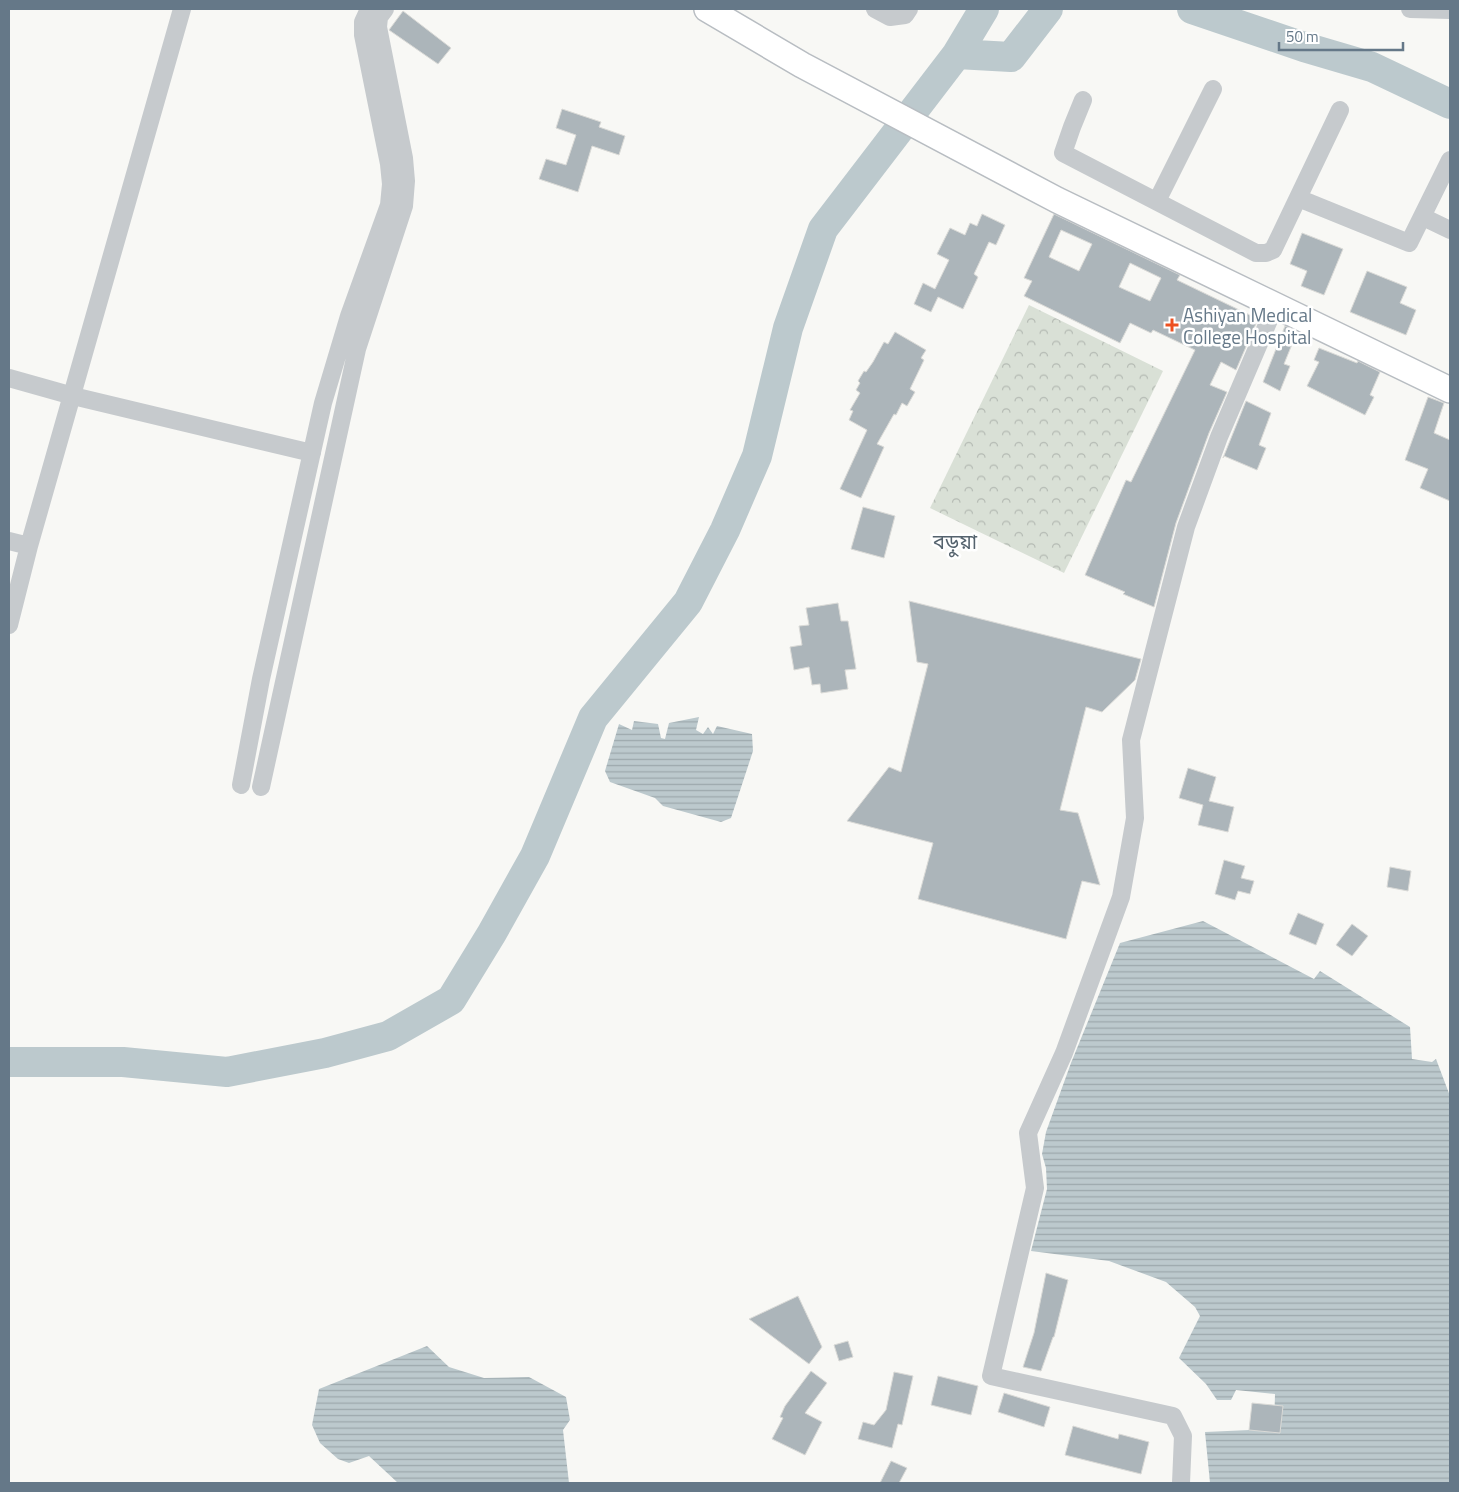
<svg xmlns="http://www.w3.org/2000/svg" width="1459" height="1492" font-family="'Titillium Web','Noto Sans Bengali',sans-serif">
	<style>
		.park { fill: url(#park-crowns) }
		.water { fill: url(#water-rules) }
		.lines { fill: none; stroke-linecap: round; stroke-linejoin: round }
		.river { stroke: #bcc9cd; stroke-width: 30 }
		.building { fill: #acb5ba; stroke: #dadad7; fill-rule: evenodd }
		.secondary-casing { stroke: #b8bdc2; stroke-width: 28 }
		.street { stroke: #c6cacd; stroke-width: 18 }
		.secondary { stroke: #fff; stroke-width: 25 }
		.poi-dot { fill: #ed5020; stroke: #fff; stroke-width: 2 }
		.labels { text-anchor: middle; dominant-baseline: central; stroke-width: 5; stroke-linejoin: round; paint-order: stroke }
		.poi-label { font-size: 19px; fill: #657888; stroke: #fff; text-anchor: start }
		.neighbourhood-label { font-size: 20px; fill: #54626d; stroke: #fff }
	</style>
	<defs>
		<pattern id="park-crowns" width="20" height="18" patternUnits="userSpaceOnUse" patternTransform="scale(1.25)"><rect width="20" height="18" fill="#d9e0d6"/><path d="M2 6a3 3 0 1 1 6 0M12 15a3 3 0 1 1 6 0" fill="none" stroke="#b4bab3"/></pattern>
		<pattern id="water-rules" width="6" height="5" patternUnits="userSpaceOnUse" patternTransform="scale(1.25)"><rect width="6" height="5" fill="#bcc9cd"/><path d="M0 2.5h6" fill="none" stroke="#9ca8ac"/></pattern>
	</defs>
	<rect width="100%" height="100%" fill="#f8f8f5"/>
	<path class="park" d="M 1029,305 L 1163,371 L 1064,573 L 930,508 Z"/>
	<path class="water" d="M 699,717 L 696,730 L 703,734 L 708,727 L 713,734 L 717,726 L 752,734 L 753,751 L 731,818 L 721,822 L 663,806 L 655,798 L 610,782 L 605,771 L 619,724 L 632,730 L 634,721 L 658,724 L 661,738 L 665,739 L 669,723 Z
		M 1203,921 L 1314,979 L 1320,971 L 1410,1027 L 1412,1059 L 1432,1062 L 1436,1059 L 1450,1096 L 1450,1483 L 1210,1483 L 1205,1432 L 1274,1429 L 1275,1394 L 1236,1390 L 1231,1400 L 1217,1400 L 1206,1384 L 1179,1358 L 1200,1316 L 1195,1307 L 1166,1282 L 1109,1261 L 1031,1251 L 1047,1189 L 1046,1168 L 1042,1154 L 1046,1132 L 1071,1063 L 1120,943 Z
		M 427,1346 L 449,1367 L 484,1378 L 529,1377 L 566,1397 L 570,1420 L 563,1430 L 569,1483 L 398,1483 L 369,1456 L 349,1463 L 338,1459 L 320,1443 L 312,1425 L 319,1389 Z"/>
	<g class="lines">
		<path class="river" d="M 1192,9 L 1304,47 L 1372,67 L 1450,104
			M 957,54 L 1011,57 L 1048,9
			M 9,1062 L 123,1062 L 227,1072 L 325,1053 L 388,1036 L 451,1000 L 492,933 L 535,856 L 593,718 L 688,602 L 725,530 L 757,456 L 788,328 L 823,229 L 957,54 L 984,9"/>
	</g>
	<path class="building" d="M 403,11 L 451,48 L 438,64 L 389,30 Z
		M 562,109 L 601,122 L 599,127 L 625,136 L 619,155 L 592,146 L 578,192 L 539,179 L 546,159 L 566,165 L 576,135 L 556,128 Z
		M 982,214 L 1005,225 L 996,245 L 989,242 L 974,274 L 978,277 L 963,309 L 938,297 L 931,312 L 914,304 L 923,283 L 935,289 L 949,260 L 937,254 L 950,228 L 965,235 L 970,223 L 977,226 Z
		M 1054,214 L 1180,275 L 1177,280 L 1258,319 L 1236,370 L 1221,362 L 1210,385 L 1227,392 L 1209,433 L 1176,523 L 1154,607 L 1123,594 L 1125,592 L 1085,575 L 1126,480 L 1131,482 L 1195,350 L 1153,330 L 1151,333 L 1130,323 L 1120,343 L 1024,296 L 1032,281 L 1024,278 ZM 1061,230 L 1092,244 L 1079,271 L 1049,257 ZM 1130,263 L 1161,278 L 1150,301 L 1119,287 Z
		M 1302,233 L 1343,249 L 1324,295 L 1301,286 L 1307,271 L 1290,264 Z
		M 1367,271 L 1407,287 L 1400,303 L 1416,310 L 1406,335 L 1350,312 Z
		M 1285,326 L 1297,332 L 1284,364 L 1290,366 L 1280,391 L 1263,382 Z
		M 895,332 L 926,350 L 921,358 L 924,360 L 910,389 L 915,392 L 907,406 L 902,403 L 896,415 L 894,414 L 877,444 L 884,447 L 861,498 L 840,489 L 867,430 L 849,420 L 853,411 L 850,410 L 860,393 L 856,390 L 860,383 L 858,381 L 864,371 L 866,372 L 873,362 L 884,342 L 888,344 Z
		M 1319,348 L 1357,363 L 1358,361 L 1380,372 L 1370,395 L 1374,397 L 1365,415 L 1307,386 L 1319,362 L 1314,360 Z
		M 1428,397 L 1444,403 L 1434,433 L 1450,440 L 1450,501 L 1420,488 L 1428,469 L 1405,460 Z
		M 1246,401 L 1271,413 L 1259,445 L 1266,448 L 1257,470 L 1224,456 L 1223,458 Z
		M 863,507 L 895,516 L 884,558 L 851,549 Z
		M 909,601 L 1141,659 L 1135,680 L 1102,712 L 1086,707 L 1060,810 L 1078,813 L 1100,885 L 1082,881 L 1066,939 L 918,899 L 933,843 L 847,821 L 889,767 L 901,772 L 928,664 L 917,662 Z
		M 838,603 L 841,621 L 848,621 L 856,669 L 845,670 L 848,689 L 821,693 L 820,684 L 812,685 L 809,667 L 794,670 L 790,647 L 802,645 L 799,626 L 809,625 L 806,608 Z
		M 1188,768 L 1216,777 L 1209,801 L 1234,807 L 1228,832 L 1198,825 L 1203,805 L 1179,798 Z
		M 1224,860 L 1245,866 L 1241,878 L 1254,881 L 1250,894 L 1238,891 L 1235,900 L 1215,894 Z
		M 1390,867 L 1411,871 L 1408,891 L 1387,887 Z
		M 1298,913 L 1324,924 L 1316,945 L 1289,934 Z
		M 1352,924 L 1368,936 L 1352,956 L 1336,945 Z
		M 1046,1273 L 1068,1280 L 1054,1337 L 1053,1337 L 1041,1371 L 1023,1367 L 1034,1333 Z
		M 798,1296 L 822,1347 L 809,1364 L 749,1319 Z
		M 848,1341 L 853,1357 L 839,1361 L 834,1345 Z
		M 811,1371 L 827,1383 L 805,1413 L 822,1422 L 805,1455 L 772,1439 L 783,1418 L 780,1417 L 785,1406 Z
		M 894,1372 L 913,1376 L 902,1425 L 898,1424 L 892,1448 L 858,1439 L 863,1422 L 874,1425 L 886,1410 Z
		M 938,1376 L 978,1386 L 971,1415 L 931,1405 Z
		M 1004,1393 L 1050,1407 L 1044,1427 L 998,1412 Z
		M 1252,1403 L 1283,1406 L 1280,1433 L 1249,1430 Z
		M 1073,1426 L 1118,1439 L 1119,1434 L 1149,1442 L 1141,1474 L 1065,1455 Z
		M 891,1461 L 907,1468 L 899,1483 L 880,1483 Z"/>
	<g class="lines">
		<defs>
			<path id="secondary" d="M 707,9 L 802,65 L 1057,200 L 1450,390"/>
		</defs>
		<use href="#secondary" class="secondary-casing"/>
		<path class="street" d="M 875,9 L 890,17 L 905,15 L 909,9
			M 1410,9 L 1450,10
			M 1083,100 L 1072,127 L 1063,153 L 1256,253 L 1266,253 L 1273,250 L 1340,110
			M 1298,198 L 1409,243 L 1450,160
			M 1157,201 L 1213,89
			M 1423,217 L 1450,230
			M 9,378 L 73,396 L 312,453
			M 9,541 L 29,546
			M 9,625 L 29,546 L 182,9
			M 241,785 L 261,679 L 323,403 L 349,316 L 389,205 L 391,184 L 389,164 L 363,35 L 363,22 L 369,9
			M 261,787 L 357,349 L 404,206 L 406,181 L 404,158 L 378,27 L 379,17 L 385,9
			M 1181,1483 L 1183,1436 L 1173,1416 L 991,1376 L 1035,1188 L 1028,1133 L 1064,1053 L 1121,897 L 1135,818 L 1131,740 L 1186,527 L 1219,437 L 1275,306"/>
		<use href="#secondary" class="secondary"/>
	</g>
	<path class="poi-dot" d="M1169.5 317.5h5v5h5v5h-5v5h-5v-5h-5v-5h5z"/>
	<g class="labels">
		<g class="poi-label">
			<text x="1183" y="314">Ashiyan Medical<tspan x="1183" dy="22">College Hospital</tspan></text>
		</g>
		<g class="neighbourhood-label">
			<text x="955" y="541">বড়ুয়া</text>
		</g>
	</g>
	<rect width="1459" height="1492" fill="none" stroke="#657888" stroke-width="20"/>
	<path d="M1279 42v8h124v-8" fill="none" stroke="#657888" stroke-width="2.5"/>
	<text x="1286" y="42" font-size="15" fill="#657888" stroke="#ffffff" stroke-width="4" paint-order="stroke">50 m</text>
</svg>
